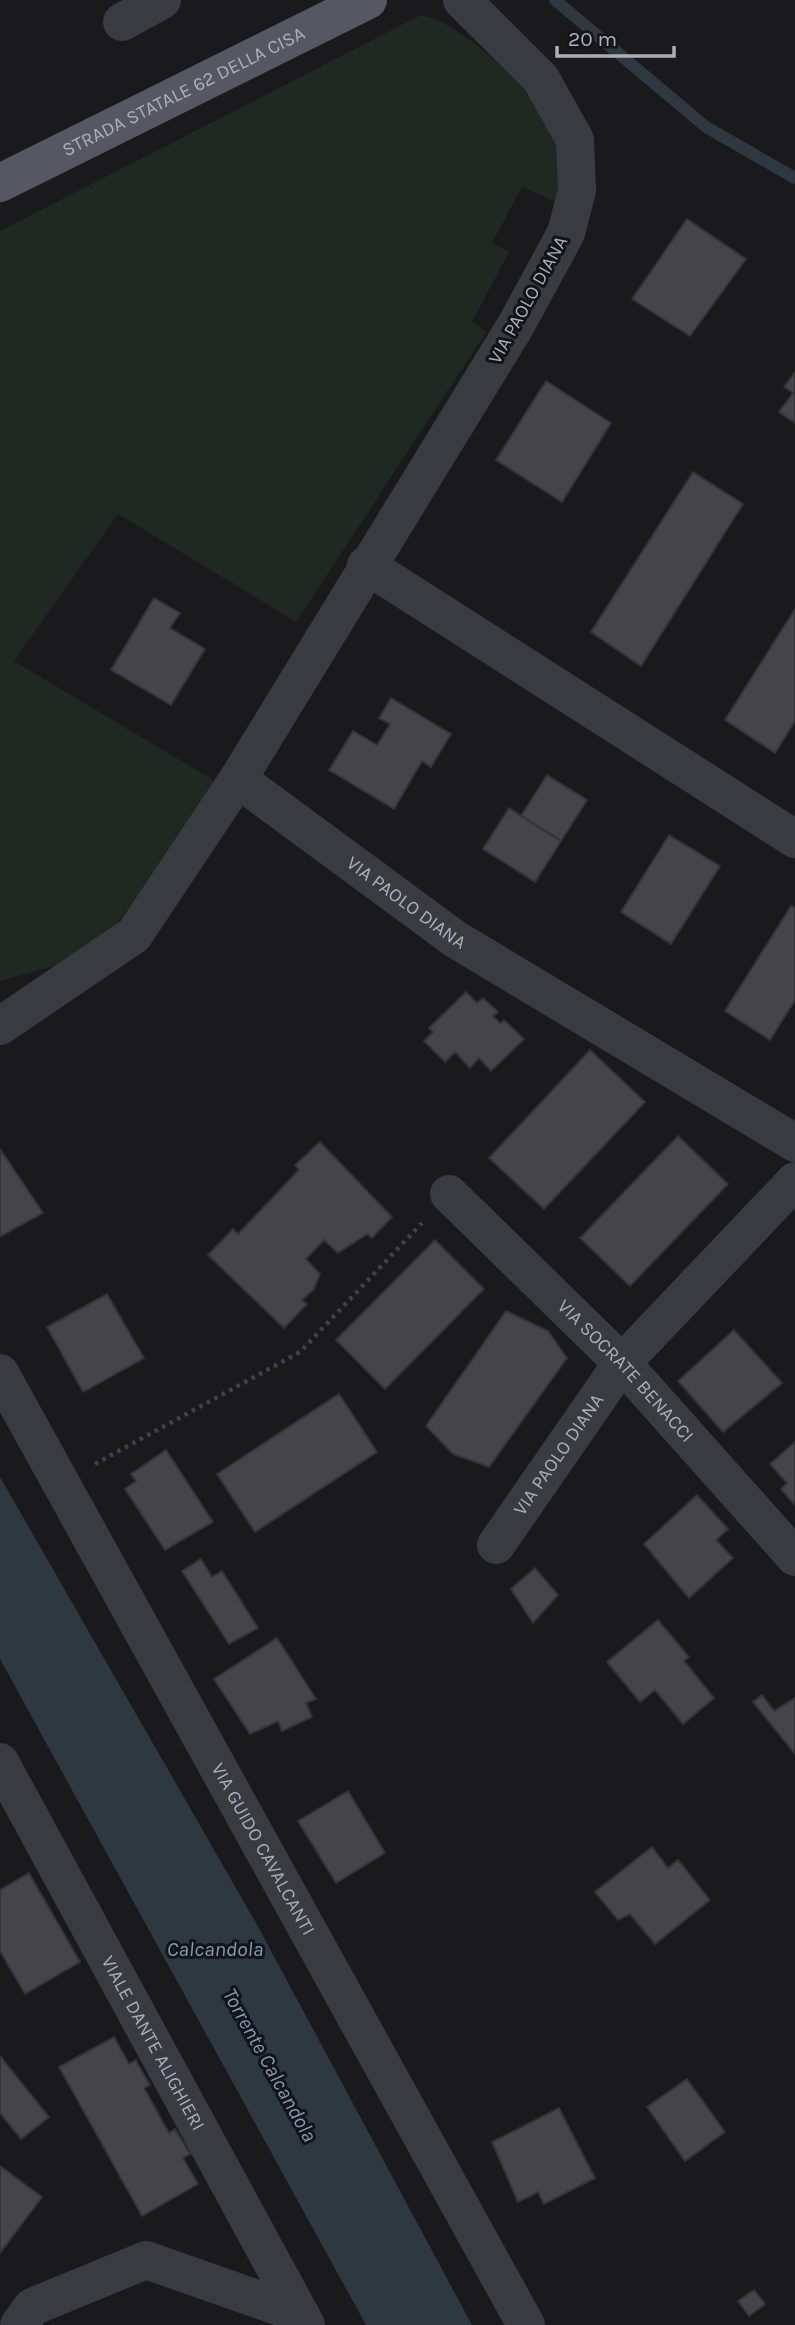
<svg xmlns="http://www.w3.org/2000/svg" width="795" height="2325" font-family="Karla,sans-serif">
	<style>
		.green { fill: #1f2821 }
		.water { fill: #2e3841 }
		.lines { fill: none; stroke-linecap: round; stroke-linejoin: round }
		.stream { stroke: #2e3841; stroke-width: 12 }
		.building { fill: #444449; stroke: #343338; stroke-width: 2 }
		.path { stroke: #404248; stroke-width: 4.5; stroke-dasharray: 3.5 5; stroke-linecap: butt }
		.minor { stroke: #3a3b41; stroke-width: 38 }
		.major { stroke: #565760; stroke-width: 38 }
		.labels { text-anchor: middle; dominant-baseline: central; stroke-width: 6; stroke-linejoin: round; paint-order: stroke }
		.street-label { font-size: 19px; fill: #abafbc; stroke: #141417 }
		.water-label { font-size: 21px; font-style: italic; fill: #809bb9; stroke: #141417 }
	</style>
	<rect width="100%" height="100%" fill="#1a191c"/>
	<path class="green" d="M 421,15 C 462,23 524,84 547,119 C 553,128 558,144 560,154 C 564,170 560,186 556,202 L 522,187 L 492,243 L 509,252 L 472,322 L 487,331 L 296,622 L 118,514 L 14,661 L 212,779 L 217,790 L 211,808 L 96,949 L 77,960 L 0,981 L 0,231 Z"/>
	<path class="water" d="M 0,1477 L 256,1923 L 472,2325 L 366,2325 L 0,1659 Z"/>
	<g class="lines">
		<path class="stream" d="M 555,0 L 706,127 L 795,178"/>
	</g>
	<path class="building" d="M 687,219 L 746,259 L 690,336 L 632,299 Z
		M 795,372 L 795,423 L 779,412 L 793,393 L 784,387 Z
		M 546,381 L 611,423 L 562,502 L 496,460 Z
		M 693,472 L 743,504 L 641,666 L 591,632 Z
		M 154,598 L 180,613 L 170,628 L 205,649 L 171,705 L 111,670 Z
		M 795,609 L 795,721 L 775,753 L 725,720 Z
		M 391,698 L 451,734 L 431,767 L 422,761 L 394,809 L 329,770 L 353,731 L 377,745 L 390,724 L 379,718 Z
		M 547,775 L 587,800 L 561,841 L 521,816 Z
		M 509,808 L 561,841 L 535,882 L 483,849 Z
		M 669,835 L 720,866 L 671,944 L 621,912 Z
		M 791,906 L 795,908 L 795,1000 L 770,1040 L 725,1011 Z
		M 466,992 L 477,1003 L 483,998 L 498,1012 L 493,1016 L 501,1024 L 504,1020 L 524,1039 L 491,1071 L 479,1058 L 470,1068 L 455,1052 L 445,1062 L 424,1041 L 433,1032 L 429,1028 Z
		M 590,1050 L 645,1102 L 544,1209 L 489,1158 Z
		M 678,1136 L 728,1184 L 630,1286 L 580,1238 Z
		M 320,1142 L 392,1217 L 372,1238 L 367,1234 L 338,1253 L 324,1240 L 306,1259 L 320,1274 L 314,1289 L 302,1300 L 307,1304 L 284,1328 L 208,1255 L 233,1229 L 238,1234 L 299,1170 L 295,1165 Z
		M 0,1149 L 43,1213 L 1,1236 L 0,1233 Z
		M 435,1240 L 484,1289 L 385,1389 L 336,1340 Z
		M 107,1294 L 144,1358 L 83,1392 L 47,1327 Z
		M 506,1311 L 548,1331 L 567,1358 L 489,1467 L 453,1454 L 426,1426 Z
		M 734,1330 L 782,1383 L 723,1432 L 678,1381 Z
		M 339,1394 L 377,1452 L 255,1532 L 217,1474 Z
		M 795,1442 L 795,1505 L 781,1489 L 787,1483 L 770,1464 Z
		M 166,1450 L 213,1522 L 165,1550 L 125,1489 L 136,1481 L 131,1474 Z
		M 697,1495 L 728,1529 L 716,1540 L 733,1558 L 689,1598 L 644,1544 Z
		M 201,1559 L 212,1577 L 222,1571 L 258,1628 L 229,1644 L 182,1571 Z
		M 535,1568 L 558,1595 L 533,1623 L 511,1589 Z
		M 658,1620 L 689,1657 L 684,1661 L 714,1698 L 683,1724 L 655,1690 L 640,1702 L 607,1662 Z
		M 277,1638 L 316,1699 L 306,1703 L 312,1717 L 282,1731 L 278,1721 L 250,1734 L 214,1679 Z
		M 762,1695 L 774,1711 L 795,1698 L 795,1754 L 753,1702 Z
		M 348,1791 L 385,1853 L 336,1883 L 298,1821 Z
		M 652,1847 L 668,1868 L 678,1860 L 710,1900 L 655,1944 L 630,1914 L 618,1920 L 595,1892 Z
		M 29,1873 L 80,1962 L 25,1994 L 0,1951 L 0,1890 Z
		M 114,2037 L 129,2064 L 136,2060 L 137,2063 L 150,2085 L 144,2088 L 169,2133 L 175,2129 L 190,2154 L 183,2158 L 198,2184 L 142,2216 L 59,2067 Z
		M 0,2056 L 49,2117 L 21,2139 L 0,2113 Z
		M 687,2079 L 725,2132 L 685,2161 L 647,2107 Z
		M 559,2108 L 595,2178 L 544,2204 L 538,2192 L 518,2202 L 492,2142 Z
		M 0,2166 L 42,2197 L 0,2253 Z
		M 754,2290 L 765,2304 L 749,2316 L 738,2301 Z"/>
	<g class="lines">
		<path class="path" d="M 95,1464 L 300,1352 L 422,1223"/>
		<g class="minor">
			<path id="s1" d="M 462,0 L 541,79 L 575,140 L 577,191 L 566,233 L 516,325 L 238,779 L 455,939 L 795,1143"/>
			<path d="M 122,22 L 162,0"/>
			<path d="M 366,565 L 795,839"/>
			<path d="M 0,1026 L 134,935 L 238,779"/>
			<path id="s2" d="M 449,1194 L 622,1363 L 795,1557"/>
			<path id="s3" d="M 0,1373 L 526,2325"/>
			<path id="s4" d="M 496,1545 L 622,1363 L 795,1181"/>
			<path id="s5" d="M 0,1762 L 306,2325"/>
			<path d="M 19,2325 L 32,2307 L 146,2260 L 300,2314"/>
		</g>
		<path class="major" id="s6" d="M 0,183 L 368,0"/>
	</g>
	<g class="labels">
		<g class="street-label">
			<text stroke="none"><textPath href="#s6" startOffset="205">STRADA STATALE 62 DELLA CISA</textPath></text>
			<text transform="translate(528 300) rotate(-61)">VIA PAOLO DIANA</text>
			<text stroke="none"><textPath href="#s1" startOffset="1122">VIA PAOLO DIANA</textPath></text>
			<text stroke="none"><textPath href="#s2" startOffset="250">VIA SOCRATE BENACCI</textPath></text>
			<text stroke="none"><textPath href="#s4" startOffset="110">VIA PAOLO DIANA</textPath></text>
			<text stroke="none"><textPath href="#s3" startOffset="544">VIA GUIDO CAVALCANTI</textPath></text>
			<text stroke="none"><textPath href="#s5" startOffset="320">VIALE DANTE ALIGHIERI</textPath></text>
		</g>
		<g class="water-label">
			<text x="215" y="1949">Calcandola</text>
			<text transform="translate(270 2065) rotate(61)">Torrente Calcandola</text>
		</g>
	</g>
	<path d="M557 46v10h117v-10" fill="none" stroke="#abafbc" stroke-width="3.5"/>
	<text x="568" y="46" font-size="21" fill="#abafbc" stroke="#141417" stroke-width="5" paint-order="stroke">20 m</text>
</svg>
